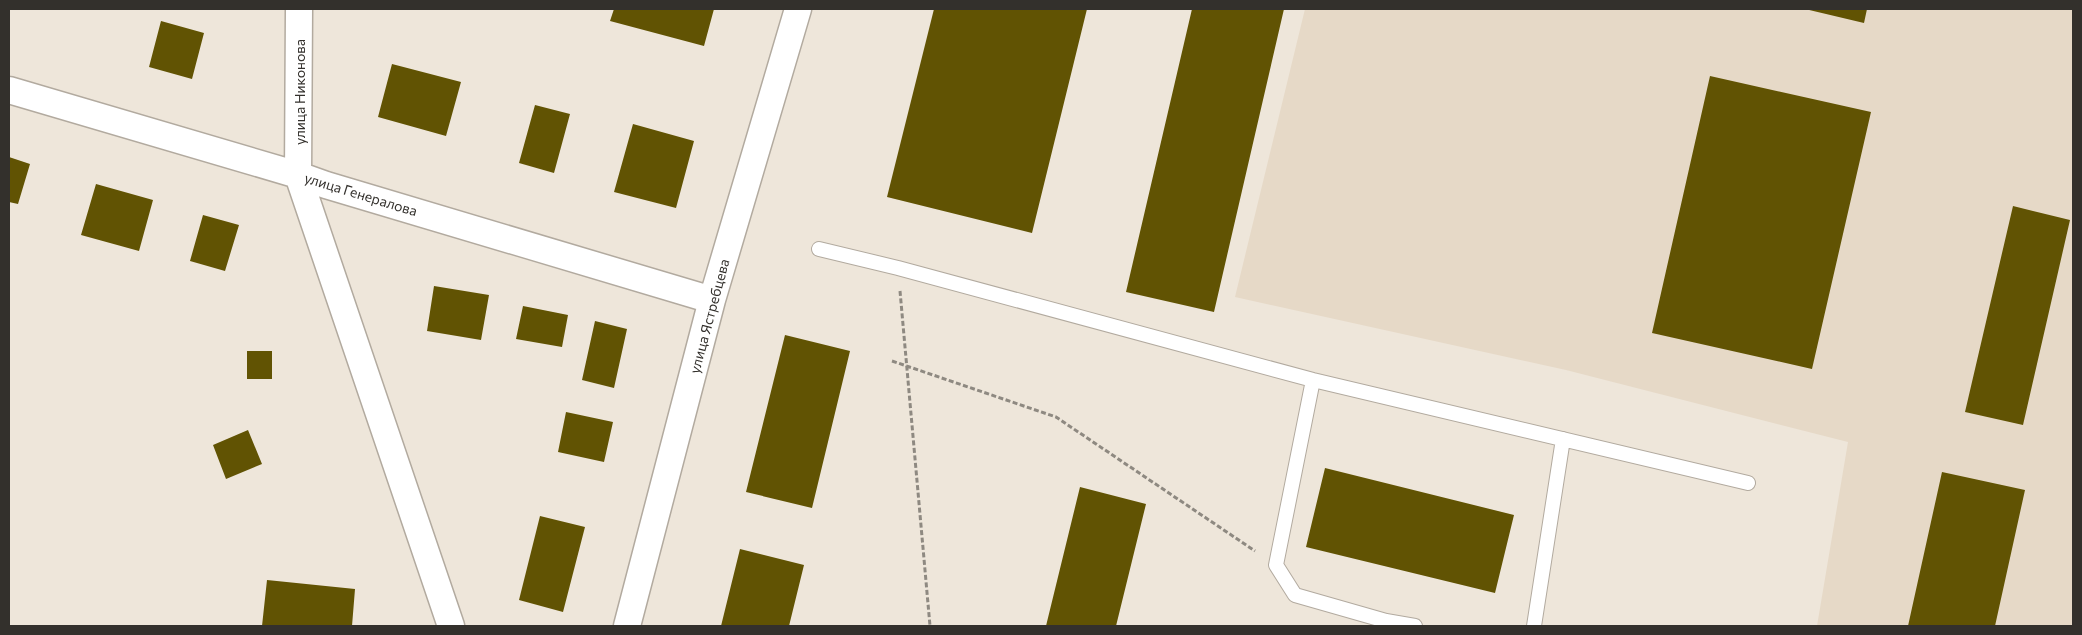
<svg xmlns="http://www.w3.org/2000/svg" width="2082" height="635" font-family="Commissioner,sans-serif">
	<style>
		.built { fill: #e6d9c7 }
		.building { fill: #615303 }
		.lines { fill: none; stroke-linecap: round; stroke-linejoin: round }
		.service-casing { stroke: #b2aa9f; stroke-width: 16 }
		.minor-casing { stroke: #b2aa9f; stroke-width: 29 }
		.path { stroke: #8e8981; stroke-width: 3; stroke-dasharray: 5 2.5; stroke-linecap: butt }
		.service { stroke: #fff; stroke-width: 14 }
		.minor { stroke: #fff; stroke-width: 26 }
		.labels { text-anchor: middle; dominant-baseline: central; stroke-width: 5; stroke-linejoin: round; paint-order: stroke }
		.street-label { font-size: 14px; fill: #33302c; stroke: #fff }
	</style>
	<rect width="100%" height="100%" fill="#eee6da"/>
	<path class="built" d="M 1305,9 L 2073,9 L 2073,626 L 1817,626 L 1848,442 L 1566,370 L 1235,297 Z"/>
	<path class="building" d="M 614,9 L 714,9 L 704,46 L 610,21 Z
		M 934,9 L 1087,9 L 1032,233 L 887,197 Z
		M 1192,9 L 1284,9 L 1214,312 L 1126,292 Z
		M 1805,9 L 1867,9 L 1864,23 Z
		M 161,21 L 204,33 L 192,79 L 149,67 Z
		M 392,64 L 461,82 L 446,136 L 378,117 Z
		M 1710,76 L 1871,112 L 1812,369 L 1652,333 Z
		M 535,105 L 570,114 L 554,173 L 519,163 Z
		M 633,124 L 694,141 L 676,208 L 614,192 Z
		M 9,157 L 30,164 L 18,204 L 9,202 Z
		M 96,184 L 153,200 L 139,251 L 81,235 Z
		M 2013,206 L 2070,220 L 2023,425 L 1965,412 Z
		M 203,215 L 239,225 L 225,271 L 190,261 Z
		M 434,286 L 489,295 L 481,340 L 427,331 Z
		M 523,306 L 568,315 L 562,347 L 516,339 Z
		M 595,321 L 627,329 L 614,388 L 582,380 Z
		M 785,335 L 850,351 L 812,508 L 746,492 Z
		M 247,351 L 272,351 L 272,379 L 247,379 Z
		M 566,412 L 613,422 L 604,462 L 558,452 Z
		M 248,430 L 262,464 L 226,479 L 213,445 Z
		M 1325,468 L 1514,515 L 1495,593 L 1306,547 Z
		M 1942,472 L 2025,490 L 1995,626 L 1908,626 Z
		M 1080,487 L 1146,504 L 1116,626 L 1046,626 Z
		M 540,516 L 585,527 L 563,612 L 519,600 Z
		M 740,549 L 804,565 L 789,626 L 721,626 Z
		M 267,580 L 355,589 L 352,626 L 262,626 Z"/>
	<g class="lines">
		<defs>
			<path id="service" d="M 819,249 L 898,268 L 1313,380 L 1748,483
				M 1313,380 L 1276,565 L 1295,595 L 1386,621 L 1415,626
				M 1534,626 L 1563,439"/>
			<path id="minor" d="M 299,9 L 298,175 L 451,626
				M 9,90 L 298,175 L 326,185 L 712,300
				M 627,626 L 712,300 L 798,9"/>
		</defs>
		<use href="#service" class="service-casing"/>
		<use href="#minor" class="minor-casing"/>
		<path class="path" d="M 900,291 L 930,626
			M 892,361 L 1056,417 L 1255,551"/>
		<use href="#service" class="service"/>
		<use href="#minor" class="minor"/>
	</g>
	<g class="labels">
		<g class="street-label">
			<text transform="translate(299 92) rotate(-90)">улица Никонова</text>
			<text transform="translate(361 194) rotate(17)">улица Генералова</text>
			<text transform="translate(709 316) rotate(-75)">улица Ястребцева</text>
		</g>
	</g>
	<rect width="2082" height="635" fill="none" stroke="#33302c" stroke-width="20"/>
</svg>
